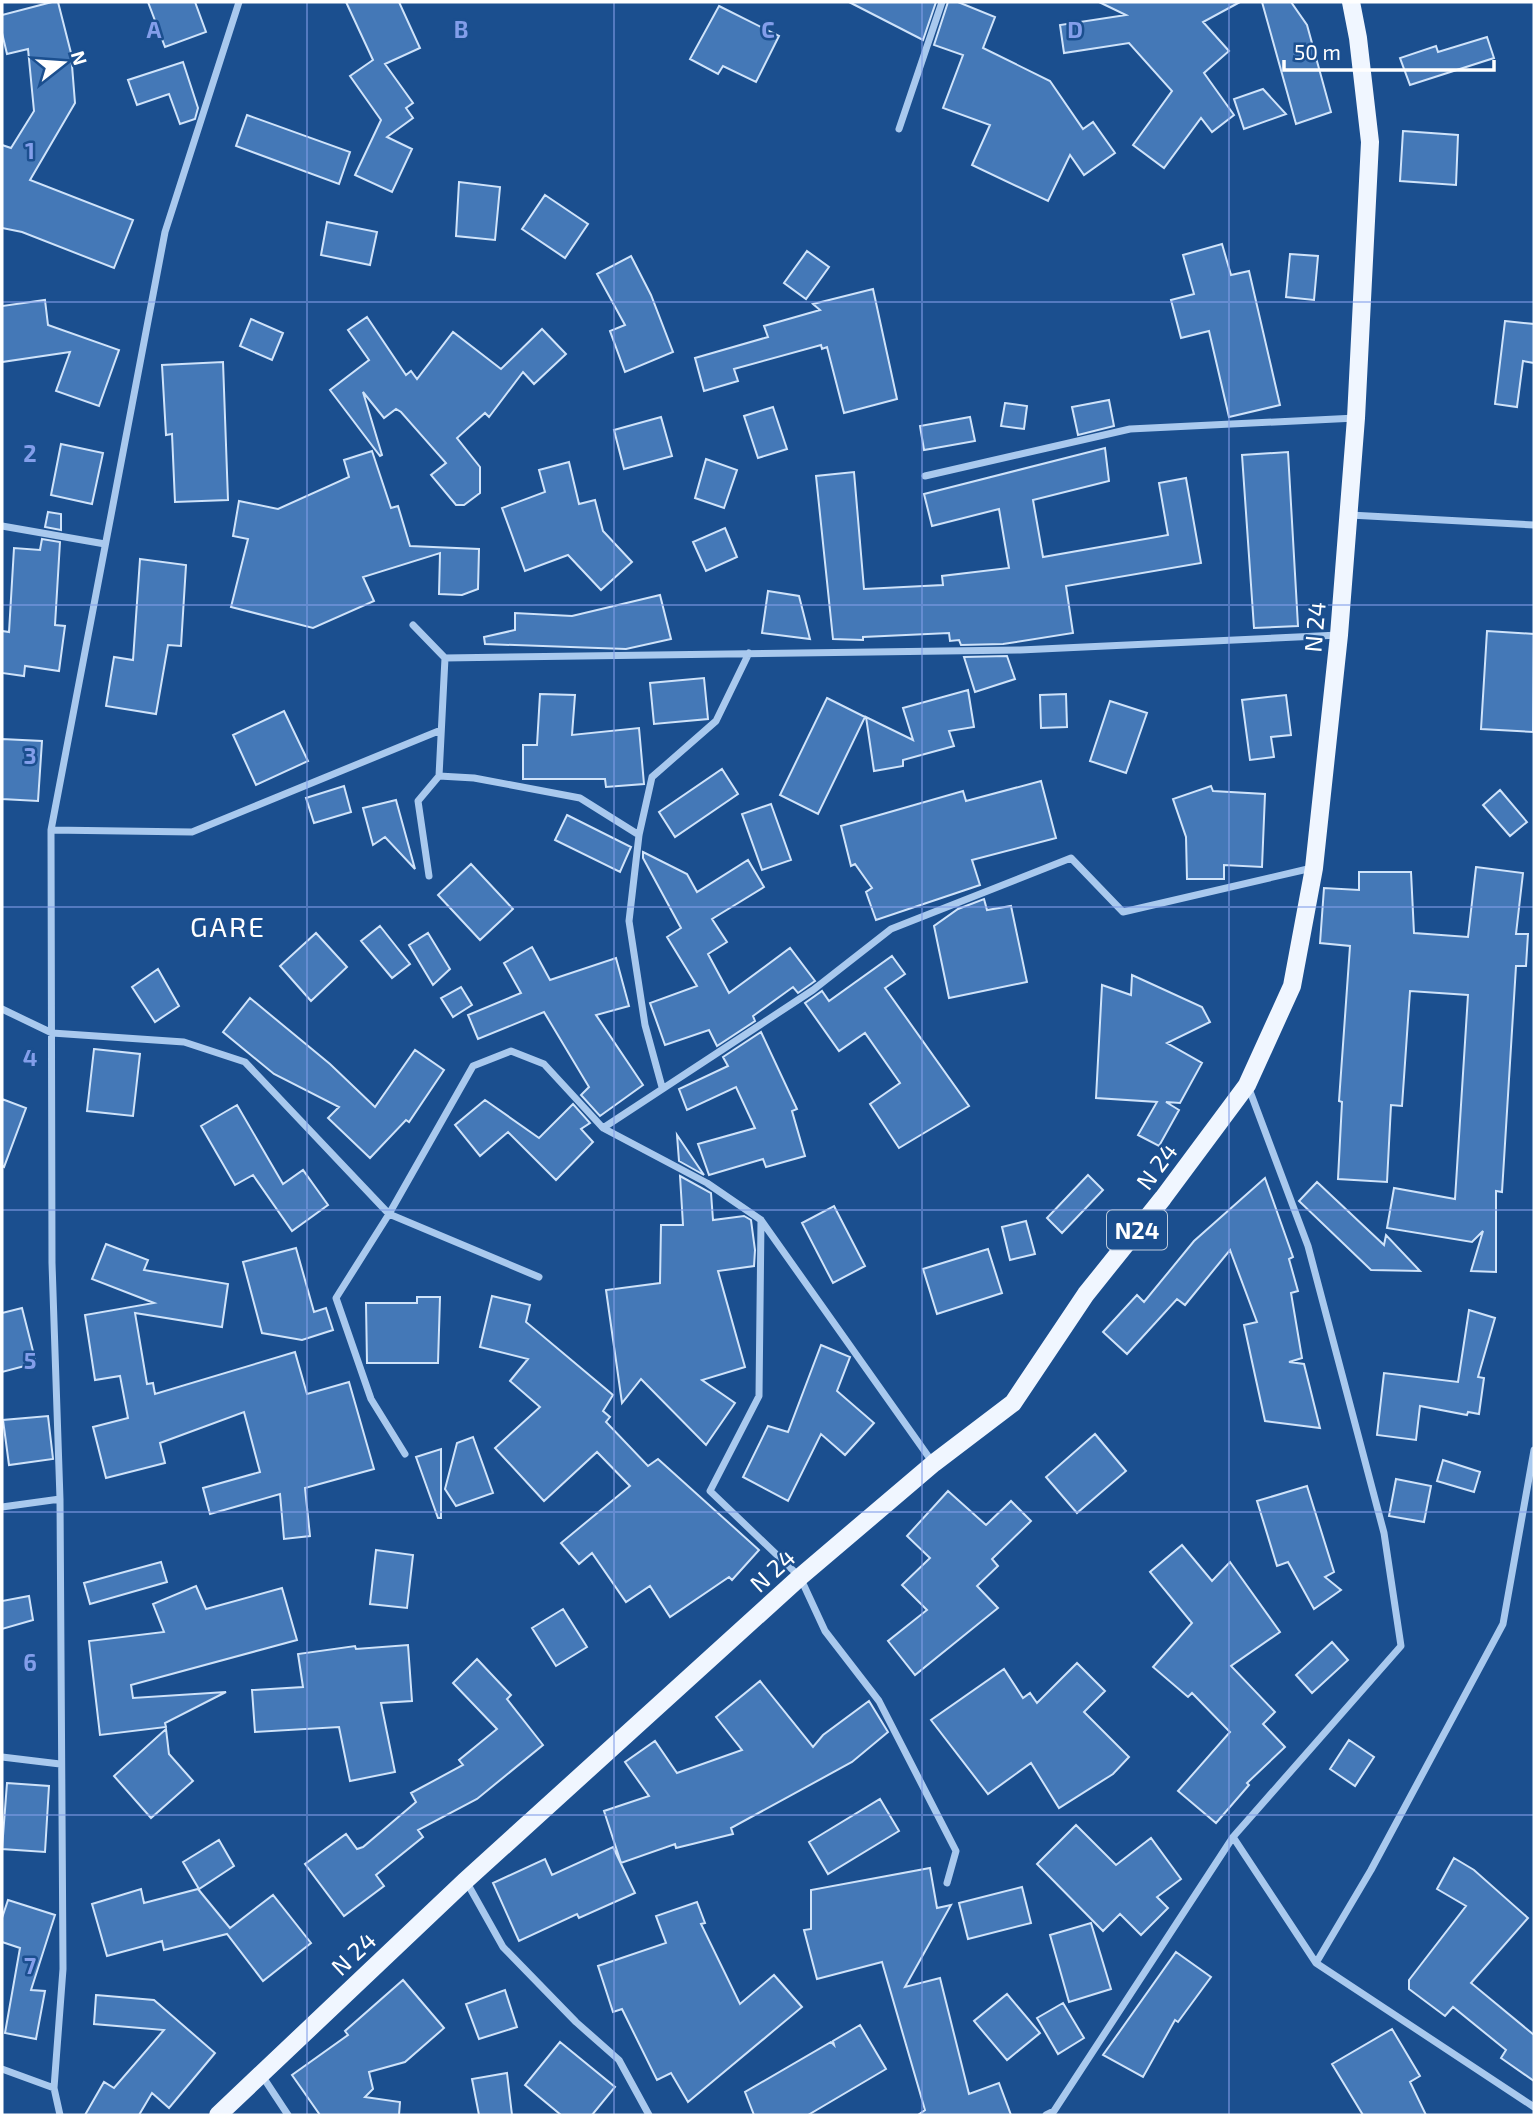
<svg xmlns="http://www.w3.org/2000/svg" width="1536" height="2117" font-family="'Exo 2',sans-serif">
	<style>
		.building { fill: #4478b7; stroke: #cfe3fa; stroke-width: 2 }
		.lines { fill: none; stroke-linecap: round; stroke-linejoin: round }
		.minor { stroke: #a9c9ee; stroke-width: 7 }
		.primary { stroke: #f0f6ff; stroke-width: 18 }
		.grid { fill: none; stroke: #839eea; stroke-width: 2; stroke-opacity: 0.55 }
		.labels { text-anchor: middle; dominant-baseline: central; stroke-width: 5; stroke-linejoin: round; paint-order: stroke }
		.shield { fill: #1b4f8f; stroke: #bbcadd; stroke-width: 2 }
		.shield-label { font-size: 23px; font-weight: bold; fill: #fff }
		.street-label { font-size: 24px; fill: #fff; stroke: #1b4f8f }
		.quarter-label { font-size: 28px; letter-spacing: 2px; fill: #fff; stroke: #1b4f8f }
		.grid-label { font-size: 23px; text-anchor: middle; font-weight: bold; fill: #839eea; stroke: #1b4f8f; stroke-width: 5; stroke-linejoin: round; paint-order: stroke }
	</style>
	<rect width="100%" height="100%" fill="#1b4f8f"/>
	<path class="building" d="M 52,2 L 58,2 L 71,53 L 75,103 L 30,180 L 133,220 L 114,268 L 22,232 L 2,228 L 2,145 L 11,148 L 34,111 L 28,49 L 7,54 L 2,33 L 2,15 Z
		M 148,2 L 195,2 L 206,32 L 165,47 Z
		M 346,2 L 399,2 L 420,48 L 385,64 L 413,103 L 406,108 L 413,118 L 387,137 L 412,149 L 392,192 L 355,175 L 381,120 L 350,76 L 373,60 Z
		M 849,2 L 936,2 L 923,40 Z
		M 948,2 L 958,2 L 995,17 L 983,48 L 1050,81 L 1083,129 L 1093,122 L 1115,153 L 1084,175 L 1070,155 L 1048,201 L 972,165 L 990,125 L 943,108 L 963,55 L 934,45 Z
		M 1099,2 L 1240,2 L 1203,22 L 1229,51 L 1204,73 L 1234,115 L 1212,132 L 1201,118 L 1164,168 L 1133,145 L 1172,91 L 1129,43 L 1064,53 L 1060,25 L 1126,15 Z
		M 1262,2 L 1291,2 L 1307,25 L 1331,112 L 1296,124 Z
		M 719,6 L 779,36 L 756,82 L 723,66 L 718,74 L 690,59 Z
		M 1487,37 L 1494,58 L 1410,85 L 1400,58 L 1436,46 L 1438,52 Z
		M 183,62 L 198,108 L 195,119 L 180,124 L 169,94 L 137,105 L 128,80 Z
		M 1263,89 L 1286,114 L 1244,129 L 1234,99 Z
		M 247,115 L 350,152 L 339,184 L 236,146 Z
		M 1403,131 L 1458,135 L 1456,185 L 1400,181 Z
		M 459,182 L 500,187 L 495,240 L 456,236 Z
		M 545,195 L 588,224 L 565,258 L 522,229 Z
		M 327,222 L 377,232 L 370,265 L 321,255 Z
		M 1222,244 L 1231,275 L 1249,271 L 1280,405 L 1229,417 L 1209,331 L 1181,338 L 1171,300 L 1194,294 L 1183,255 Z
		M 807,251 L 829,267 L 806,299 L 784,283 Z
		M 1290,254 L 1318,256 L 1314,300 L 1286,297 Z
		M 631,256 L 651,295 L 673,352 L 625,372 L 610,331 L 625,325 L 597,274 Z
		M 873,289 L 897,399 L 844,413 L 827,347 L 822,349 L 821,345 L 734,369 L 738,381 L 704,391 L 695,358 L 768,337 L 764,326 L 820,310 L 813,304 Z
		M 45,300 L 48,325 L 119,350 L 99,406 L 56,391 L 70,352 L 2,362 L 2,306 Z
		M 367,317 L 406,375 L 411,371 L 417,379 L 453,332 L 501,369 L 542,329 L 566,354 L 534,384 L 523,372 L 489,417 L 485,413 L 457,438 L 480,467 L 480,493 L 464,505 L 456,505 L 431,475 L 446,463 L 401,412 L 396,409 L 384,418 L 363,392 L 382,455 L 380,456 L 330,390 L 369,360 L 348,330 Z
		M 251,319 L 283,333 L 272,360 L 240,346 Z
		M 1505,321 L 1534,324 L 1534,363 L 1523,361 L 1517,407 L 1495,404 Z
		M 223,362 L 228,500 L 175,502 L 172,434 L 166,435 L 162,365 Z
		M 1109,400 L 1114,426 L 1078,435 L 1072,407 Z
		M 1005,403 L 1027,406 L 1024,429 L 1001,426 Z
		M 773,407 L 787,449 L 758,458 L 744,416 Z
		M 661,417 L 672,456 L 624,469 L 614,430 Z
		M 970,417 L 975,441 L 924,450 L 920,426 Z
		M 61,444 L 103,453 L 92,504 L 51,495 Z
		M 1105,448 L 1109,481 L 1033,500 L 1043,557 L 1168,535 L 1159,483 L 1186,478 L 1201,563 L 1066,586 L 1073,633 L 1003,644 L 961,645 L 959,640 L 950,641 L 949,633 L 863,637 L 863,640 L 833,639 L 816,476 L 854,472 L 864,589 L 943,585 L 942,576 L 1009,568 L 999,509 L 932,526 L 924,494 Z
		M 372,451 L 391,508 L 398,506 L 410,546 L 479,549 L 478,589 L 462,595 L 439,594 L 440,553 L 363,577 L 374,601 L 313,628 L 231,607 L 248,539 L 233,536 L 239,501 L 278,509 L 349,477 L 344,460 Z
		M 1288,452 L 1298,626 L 1254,628 L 1242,455 Z
		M 706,459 L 737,470 L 724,508 L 695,498 Z
		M 569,462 L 579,504 L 595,500 L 603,531 L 632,562 L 601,590 L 568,555 L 525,571 L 502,508 L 545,492 L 539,470 Z
		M 48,512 L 61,514 L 61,530 L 45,527 Z
		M 725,528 L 737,557 L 706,571 L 693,542 Z
		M 42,539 L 60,542 L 55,625 L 65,626 L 59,671 L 25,666 L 24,676 L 2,673 L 2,631 L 9,632 L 14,548 L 40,550 Z
		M 140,559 L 186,565 L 181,646 L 168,645 L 156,714 L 106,706 L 114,657 L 133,660 Z
		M 768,591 L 799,596 L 810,639 L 762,633 Z
		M 660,595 L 671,639 L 626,649 L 485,644 L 484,637 L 515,630 L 515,613 L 572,616 Z
		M 1487,631 L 1534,634 L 1533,732 L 1481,729 Z
		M 1007,656 L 1015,679 L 975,692 L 964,657 Z
		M 704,678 L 708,719 L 654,724 L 650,683 Z
		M 968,690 L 974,727 L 949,731 L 954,746 L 903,760 L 903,766 L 874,771 L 866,717 L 913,740 L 903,708 Z
		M 540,694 L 575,695 L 572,735 L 639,728 L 644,784 L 606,787 L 605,779 L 523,779 L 523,745 L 537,745 Z
		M 1066,694 L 1067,727 L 1041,728 L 1040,695 Z
		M 1286,695 L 1291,735 L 1271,737 L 1274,757 L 1250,760 L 1242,700 Z
		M 827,698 L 865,717 L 818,814 L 780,795 Z
		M 1110,701 L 1147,713 L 1126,773 L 1090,761 Z
		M 284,711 L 308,761 L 256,785 L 233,735 Z
		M 2,739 L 42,741 L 38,801 L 2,799 Z
		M 722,769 L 738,794 L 675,837 L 659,812 Z
		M 1041,781 L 1056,838 L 972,860 L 980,885 L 876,920 L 866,892 L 872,888 L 855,864 L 851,866 L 841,826 L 963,791 L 966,801 Z
		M 344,786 L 351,812 L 314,823 L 306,798 Z
		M 1211,786 L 1213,791 L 1265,794 L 1262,867 L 1224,865 L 1224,879 L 1187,879 L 1186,837 L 1173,799 Z
		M 1500,790 L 1527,822 L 1510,836 L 1483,805 Z
		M 396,800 L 415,869 L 385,837 L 373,845 L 363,808 Z
		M 771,804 L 791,860 L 762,870 L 742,814 Z
		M 567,815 L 631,847 L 620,872 L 555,840 Z
		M 643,852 L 687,874 L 697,892 L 748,860 L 764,887 L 712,919 L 727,942 L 708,954 L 729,993 L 790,948 L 815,981 L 798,993 L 793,987 L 753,1016 L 755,1021 L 717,1046 L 709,1030 L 665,1045 L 650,1003 L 697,986 L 667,937 L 681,928 L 643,858 Z
		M 471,864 L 513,909 L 480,940 L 438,895 Z
		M 1476,867 L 1523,873 L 1516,934 L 1528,934 L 1526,966 L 1516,966 L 1502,1192 L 1496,1191 L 1496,1272 L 1471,1271 L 1483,1231 L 1472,1242 L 1387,1228 L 1394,1188 L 1455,1199 L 1468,995 L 1410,991 L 1402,1106 L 1391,1105 L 1387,1182 L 1338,1179 L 1342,1102 L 1339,1101 L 1350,946 L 1320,943 L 1324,888 L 1359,890 L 1359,872 L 1411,872 L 1414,933 L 1468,937 Z
		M 984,899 L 987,910 L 1011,906 L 1027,982 L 949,998 L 934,926 L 958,909 Z
		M 380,926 L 410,964 L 392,978 L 361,941 Z
		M 316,933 L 347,967 L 311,1001 L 280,966 Z
		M 428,933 L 450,969 L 433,985 L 409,945 Z
		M 532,947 L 550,980 L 616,958 L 629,1006 L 596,1015 L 643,1085 L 600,1116 L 581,1095 L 589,1087 L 544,1012 L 478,1039 L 468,1015 L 521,993 L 504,963 Z
		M 892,956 L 905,974 L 885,988 L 969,1106 L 899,1148 L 870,1104 L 900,1083 L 865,1033 L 839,1051 L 805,1003 L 822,991 L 829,1001 Z
		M 158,969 L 179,1006 L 155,1022 L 132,987 Z
		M 1132,975 L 1202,1007 L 1210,1022 L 1167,1043 L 1202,1063 L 1180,1103 L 1166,1102 L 1179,1110 L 1159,1146 L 1138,1135 L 1157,1102 L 1096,1098 L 1102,985 L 1131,995 Z
		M 461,987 L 472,1005 L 453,1017 L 441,998 Z
		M 250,998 L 330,1064 L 375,1107 L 415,1050 L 444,1070 L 409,1122 L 406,1120 L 370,1158 L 328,1118 L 339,1107 L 274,1074 L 223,1032 Z
		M 761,1032 L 797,1109 L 792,1111 L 805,1156 L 766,1167 L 763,1159 L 709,1175 L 698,1144 L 755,1128 L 736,1087 L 687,1110 L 679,1089 L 728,1066 L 723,1057 Z
		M 94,1049 L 140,1054 L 133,1116 L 87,1111 Z
		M 2,1099 L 26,1108 L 4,1167 L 2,1166 Z
		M 485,1100 L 539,1138 L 573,1104 L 590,1123 L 581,1129 L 593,1142 L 556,1180 L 508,1132 L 480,1156 L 455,1125 Z
		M 237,1105 L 283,1184 L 303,1170 L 328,1205 L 292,1231 L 253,1175 L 235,1185 L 201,1126 Z
		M 677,1135 L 704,1175 L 679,1161 Z
		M 1088,1175 L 1103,1190 L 1062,1233 L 1047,1218 Z
		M 680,1176 L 711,1193 L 713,1220 L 744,1216 L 751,1220 L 755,1250 L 754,1266 L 718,1271 L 745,1367 L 702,1380 L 735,1403 L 706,1445 L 641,1379 L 622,1403 L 606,1290 L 660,1283 L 661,1225 L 683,1225 Z
		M 1265,1178 L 1293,1257 L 1289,1259 L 1298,1291 L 1291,1293 L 1302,1358 L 1289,1362 L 1304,1364 L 1320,1428 L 1265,1421 L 1244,1325 L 1257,1322 L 1230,1250 L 1185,1305 L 1177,1299 L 1127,1354 L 1103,1332 L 1137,1295 L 1144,1302 L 1194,1241 Z
		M 1317,1182 L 1384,1245 L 1386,1235 L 1420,1271 L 1371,1270 L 1299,1201 Z
		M 834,1206 L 865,1266 L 833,1283 L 802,1223 Z
		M 1026,1221 L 1035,1254 L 1010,1260 L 1002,1227 Z
		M 106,1244 L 148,1260 L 144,1270 L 228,1284 L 222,1327 L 135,1313 L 147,1384 L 153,1383 L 155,1394 L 295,1352 L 307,1394 L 349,1382 L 374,1469 L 305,1488 L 310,1536 L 284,1539 L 280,1494 L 210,1514 L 203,1488 L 260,1472 L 244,1412 L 160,1443 L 165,1463 L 106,1478 L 93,1427 L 128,1418 L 120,1376 L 95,1380 L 85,1315 L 154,1303 L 92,1279 Z
		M 296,1248 L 314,1312 L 326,1308 L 333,1330 L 302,1340 L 262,1333 L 243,1262 Z
		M 988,1249 L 1002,1293 L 937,1314 L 923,1269 Z
		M 492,1296 L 530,1305 L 526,1322 L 613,1395 L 603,1411 L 610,1417 L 606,1422 L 648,1466 L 658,1459 L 759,1550 L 732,1580 L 729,1577 L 670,1617 L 650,1586 L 626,1602 L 592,1553 L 579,1564 L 561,1543 L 630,1486 L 597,1452 L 544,1501 L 495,1448 L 540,1407 L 510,1381 L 528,1359 L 480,1347 Z
		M 417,1297 L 440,1297 L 438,1363 L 367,1363 L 366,1303 L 417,1303 Z
		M 22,1308 L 36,1363 L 2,1372 L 2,1313 Z
		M 1469,1310 L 1495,1318 L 1478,1377 L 1484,1378 L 1479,1414 L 1468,1412 L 1467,1415 L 1420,1406 L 1416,1440 L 1377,1435 L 1384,1373 L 1458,1382 Z
		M 821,1345 L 850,1357 L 837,1391 L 874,1423 L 845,1455 L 821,1434 L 788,1501 L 743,1477 L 768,1426 L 788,1432 Z
		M 48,1416 L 53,1459 L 9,1465 L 3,1420 Z
		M 1095,1434 L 1126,1471 L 1077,1513 L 1046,1477 Z
		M 473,1437 L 493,1493 L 456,1506 L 445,1489 L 457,1443 Z
		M 441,1449 L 441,1518 L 438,1518 L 416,1457 Z
		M 1443,1460 L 1480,1472 L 1474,1492 L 1437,1481 Z
		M 1396,1479 L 1431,1486 L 1424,1522 L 1389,1516 Z
		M 1307,1486 L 1334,1572 L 1325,1577 L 1341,1590 L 1314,1609 L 1288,1562 L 1277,1566 L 1257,1501 Z
		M 948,1491 L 986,1525 L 1011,1501 L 1031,1521 L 992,1559 L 998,1566 L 977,1586 L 998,1608 L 915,1675 L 888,1641 L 927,1610 L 902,1585 L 930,1558 L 907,1536 Z
		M 1182,1545 L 1212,1581 L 1230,1562 L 1280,1632 L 1231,1666 L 1275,1712 L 1263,1724 L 1285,1747 L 1247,1783 L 1249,1785 L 1216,1823 L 1178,1791 L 1230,1732 L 1192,1693 L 1188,1697 L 1153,1667 L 1192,1623 L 1150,1572 Z
		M 376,1550 L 413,1555 L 407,1608 L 370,1604 Z
		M 161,1562 L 167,1582 L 90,1604 L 84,1583 Z
		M 196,1586 L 206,1609 L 282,1588 L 297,1640 L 131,1685 L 133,1698 L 226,1692 L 165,1723 L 166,1727 L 100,1735 L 89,1641 L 164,1632 L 153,1604 Z
		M 29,1596 L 33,1620 L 2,1629 L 2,1601 Z
		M 563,1609 L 587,1647 L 556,1666 L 532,1628 Z
		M 1332,1642 L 1348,1660 L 1312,1693 L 1296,1675 Z
		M 408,1645 L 412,1701 L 381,1703 L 395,1772 L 350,1781 L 339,1727 L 255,1732 L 252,1690 L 303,1687 L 298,1654 L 355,1646 L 356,1649 Z
		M 477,1659 L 511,1695 L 507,1699 L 543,1745 L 477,1799 L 418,1830 L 423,1837 L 376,1875 L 384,1886 L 344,1916 L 305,1864 L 346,1834 L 357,1849 L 363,1847 L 416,1802 L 411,1793 L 463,1765 L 459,1760 L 497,1729 L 453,1683 Z
		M 1077,1663 L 1105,1691 L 1084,1712 L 1129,1757 L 1113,1774 L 1059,1808 L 1031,1763 L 988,1794 L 931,1720 L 1004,1669 L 1023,1698 L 1030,1693 L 1037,1703 Z
		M 760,1681 L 813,1747 L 823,1735 L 869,1701 L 888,1732 L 852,1762 L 731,1828 L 733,1834 L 676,1848 L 675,1844 L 621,1863 L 604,1811 L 649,1796 L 625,1762 L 655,1741 L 677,1773 L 742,1750 L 716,1717 Z
		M 166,1729 L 169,1754 L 193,1781 L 151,1818 L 114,1776 Z
		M 1349,1740 L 1374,1757 L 1355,1786 L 1330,1769 Z
		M 7,1783 L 49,1786 L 45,1852 L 2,1849 Z
		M 880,1799 L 899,1831 L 828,1874 L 809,1842 Z
		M 1076,1825 L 1116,1865 L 1151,1838 L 1181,1879 L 1157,1897 L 1168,1908 L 1141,1935 L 1120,1914 L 1103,1931 L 1037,1864 Z
		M 219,1840 L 234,1866 L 199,1889 L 183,1862 Z
		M 613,1847 L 635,1893 L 579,1918 L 577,1914 L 519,1941 L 493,1883 L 545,1859 L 552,1875 Z
		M 1454,1858 L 1474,1870 L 1528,1918 L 1471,1983 L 1534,2035 L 1534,2081 L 1501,2058 L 1506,2050 L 1453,2007 L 1445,2016 L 1409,1989 L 1409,1980 L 1466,1906 L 1437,1889 Z
		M 930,1868 L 937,1908 L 951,1905 L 905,1987 L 940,1978 L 969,2094 L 999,2083 L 1011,2115 L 918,2115 L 925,2110 L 882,1962 L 817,1979 L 804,1930 L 811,1929 L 811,1890 Z
		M 1022,1887 L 1031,1923 L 968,1939 L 959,1903 Z
		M 141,1889 L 144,1903 L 198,1889 L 230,1928 L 273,1895 L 311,1943 L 263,1981 L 227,1934 L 164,1950 L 162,1941 L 107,1956 L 92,1904 Z
		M 8,1900 L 55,1915 L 31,1990 L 45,1991 L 36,2039 L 5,2033 L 20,1948 L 2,1942 L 2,1918 Z
		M 697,1902 L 705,1923 L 701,1924 L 740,2004 L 774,1975 L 802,2007 L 688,2102 L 671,2073 L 657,2080 L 622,2009 L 613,2012 L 598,1966 L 666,1943 L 656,1916 Z
		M 1091,1923 L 1111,1989 L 1069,2002 L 1050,1935 Z
		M 1176,1952 L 1211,1977 L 1178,2022 L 1175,2020 L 1143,2077 L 1103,2055 Z
		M 403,1980 L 444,2028 L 405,2062 L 369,2072 L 373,2089 L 365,2097 L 400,2102 L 399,2115 L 320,2115 L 292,2075 L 348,2035 L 345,2031 Z
		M 505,1990 L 517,2027 L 479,2039 L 466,2004 Z
		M 1007,1994 L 1040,2033 L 1007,2060 L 974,2021 Z
		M 96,1995 L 154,2000 L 215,2053 L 169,2108 L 152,2093 L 139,2115 L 85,2115 L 104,2082 L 114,2088 L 164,2030 L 94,2024 Z
		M 1063,2003 L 1084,2038 L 1058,2054 L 1037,2018 Z
		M 860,2025 L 886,2069 L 808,2115 L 754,2115 L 745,2092 L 831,2042 L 834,2045 L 833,2041 Z
		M 1392,2029 L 1420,2076 L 1410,2082 L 1426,2115 L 1363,2115 L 1332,2064 Z
		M 560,2042 L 615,2087 L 592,2115 L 561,2115 L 525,2085 Z
		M 507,2073 L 512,2115 L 479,2115 L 472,2079 Z"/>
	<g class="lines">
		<path class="minor" d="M 899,129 L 942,2
			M 925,476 L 1130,429 L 1356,418
			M 1350,515 L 1534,525
			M 2,526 L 105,544
			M 413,625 L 445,658 L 439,776 L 418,801 L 429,876
			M 445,658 L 1020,650 L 1339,635
			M 439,776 L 474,778 L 580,798 L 639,835
			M 51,830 L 192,832 L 441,730
			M 2,1009 L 52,1033 L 184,1042 L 245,1062 L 389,1214 L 539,1277
			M 662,1087 L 645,1025 L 629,921 L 639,835 L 652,777 L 716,721 L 749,653
			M 603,1128 L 707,1183 L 761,1220 L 933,1463
			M 761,1220 L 759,1396 L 710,1491 L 800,1577 L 825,1631 L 879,1701 L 956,1851 L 947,1883
			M 405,1454 L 371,1399 L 336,1298 L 389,1214 L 473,1066 L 511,1051 L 544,1064 L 603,1128 L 813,990 L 891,929 L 1071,858 L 1123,912 L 1312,868
			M 2,1507 L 60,1499
			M 2,1757 L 60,1764
			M 1233,1837 L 1316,1963 L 1534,2107
			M 466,1881 L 503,1947 L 576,2022 L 619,2060 L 649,2115
			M 1316,1963 L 1371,1870 L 1503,1624 L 1534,1450
			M 2,2069 L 54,2088
			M 261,2074 L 288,2115
			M 60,2115 L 54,2088 L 63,1969 L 60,1499 L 52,1263 L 51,830 L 165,232 L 239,2
			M 1046,2115 L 1054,2111 L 1233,1837 L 1401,1646 L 1384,1533 L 1308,1246 L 1248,1086"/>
		<path class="primary" d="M 218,2115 L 465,1881 L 800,1577 L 934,1463 L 1013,1403 L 1086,1294 L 1163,1198 L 1247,1085 L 1292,986 L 1314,868 L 1339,635 L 1356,418 L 1370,142 L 1358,38 L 1351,2"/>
	</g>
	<path class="grid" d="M 307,2 L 307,2115M 614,2 L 614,2115M 922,2 L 922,2115M 1229,2 L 1229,2115M 2,302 L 1534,302M 2,605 L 1534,605M 2,907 L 1534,907M 2,1210 L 1534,1210M 2,1512 L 1534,1512M 2,1815 L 1534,1815"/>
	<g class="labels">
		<rect class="shield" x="1107" y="1210.5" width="60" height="39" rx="5"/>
		<g class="shield-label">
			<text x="1137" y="1230">N24</text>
		</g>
		<g class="street-label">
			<text transform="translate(1314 627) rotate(-85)">N 24</text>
			<text transform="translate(1156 1166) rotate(-53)">N 24</text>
			<text transform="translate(772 1570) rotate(-42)">N 24</text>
			<text transform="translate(353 1953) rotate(-43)">N 24</text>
		</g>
		<g class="quarter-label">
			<text x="228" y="926">GARE</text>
		</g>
	</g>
	<g class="grid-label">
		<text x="154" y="38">A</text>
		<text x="461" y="38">B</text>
		<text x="768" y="38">C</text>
		<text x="1075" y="38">D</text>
		<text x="30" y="159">1</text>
		<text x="30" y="462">2</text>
		<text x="30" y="764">3</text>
		<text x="30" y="1066">4</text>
		<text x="30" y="1369">5</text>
		<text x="30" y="1671">6</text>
		<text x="30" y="1974">7</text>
	</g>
	<rect width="1536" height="2117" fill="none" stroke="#ffffff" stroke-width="7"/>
	<g transform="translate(63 63) rotate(73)" stroke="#1b4f8f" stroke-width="5" paint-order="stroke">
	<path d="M0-5L12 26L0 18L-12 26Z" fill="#ffffff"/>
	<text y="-10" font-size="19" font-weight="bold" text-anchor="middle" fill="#ffffff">N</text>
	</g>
	<path d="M1284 60v10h210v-10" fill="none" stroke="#ffffff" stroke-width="3.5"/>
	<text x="1294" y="60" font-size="21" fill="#ffffff" stroke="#1b4f8f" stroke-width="5" paint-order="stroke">50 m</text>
</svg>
